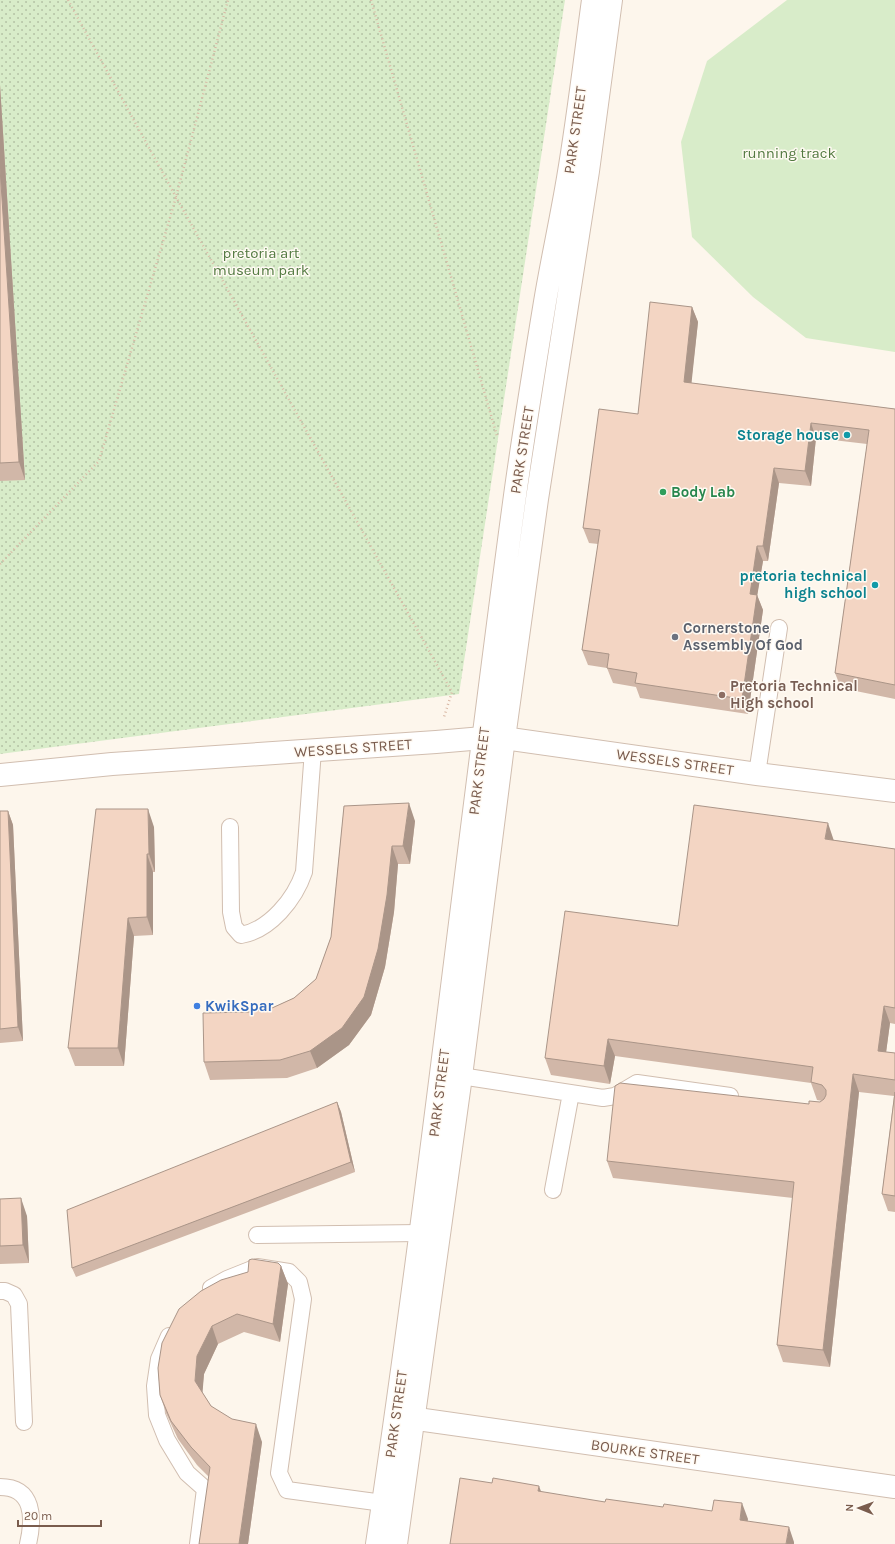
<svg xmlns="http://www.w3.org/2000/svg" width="895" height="1544" font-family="Karla,sans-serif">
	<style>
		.green { fill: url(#green-dots) }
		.pitch { fill: #d8ecc9 }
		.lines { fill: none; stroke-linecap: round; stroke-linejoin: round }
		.service-casing { stroke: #d1beb0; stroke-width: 18 }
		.minor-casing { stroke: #d1beb0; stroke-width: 24 }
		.tertiary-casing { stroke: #d1beb0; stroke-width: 24 }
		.path { stroke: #d9b8a5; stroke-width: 2.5; stroke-dasharray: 1 3; stroke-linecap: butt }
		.service { stroke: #fff; stroke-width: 16 }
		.minor { stroke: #fff; stroke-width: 22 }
		.tertiary { stroke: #fff; stroke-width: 22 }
		.wall { fill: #d1b7a8 }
		.shaded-wall { fill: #aa9588 }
		.building { fill: #f3d5c3; stroke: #aa9588 }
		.culture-dot { fill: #0f9aa8; stroke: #fffaf3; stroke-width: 1.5 }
		.leisure-dot { fill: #2e9e5b; stroke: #fffaf3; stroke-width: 1.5 }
		.worship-dot { fill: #6b7280; stroke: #fffaf3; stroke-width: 1.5 }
		.education-dot { fill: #8d6e63; stroke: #fffaf3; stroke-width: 1.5 }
		.shop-dot { fill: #3f7fe0; stroke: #fffaf3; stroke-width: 1.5 }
		.labels { text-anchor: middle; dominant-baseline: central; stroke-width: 3; stroke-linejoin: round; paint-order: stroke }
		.street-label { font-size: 15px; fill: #7a5c4d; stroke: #fffaf3 }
		.park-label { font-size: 15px; fill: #537a41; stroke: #fffaf3 }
		.culture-label { font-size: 15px; font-weight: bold; fill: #0d838f; stroke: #fffaf3; text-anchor: end }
		.leisure-label { font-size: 15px; font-weight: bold; fill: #27864d; stroke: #fffaf3; text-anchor: start }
		.worship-label { font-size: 15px; font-weight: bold; fill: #5b616d; stroke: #fffaf3; text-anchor: start }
		.education-label { font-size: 15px; font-weight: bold; fill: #785e54; stroke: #fffaf3; text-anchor: start }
		.shop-label { font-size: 15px; font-weight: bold; fill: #366cbe; stroke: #fffaf3; text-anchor: start }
	</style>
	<defs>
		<pattern id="green-dots" width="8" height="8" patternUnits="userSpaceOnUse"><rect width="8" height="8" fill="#d8ecc9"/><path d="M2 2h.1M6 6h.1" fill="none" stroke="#b4c2a5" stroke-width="1.8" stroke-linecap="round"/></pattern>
	</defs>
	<rect width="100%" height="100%" fill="#fdf6ec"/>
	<path class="green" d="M 0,0 L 565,0 L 459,694 L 0,754 Z"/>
	<path class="pitch" d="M 787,0 L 895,0 L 895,352 L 806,338 L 753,297 L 692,237 L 681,142 L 707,61 Z"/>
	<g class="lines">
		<defs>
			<path id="service" d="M 757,774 L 779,628
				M 230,827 L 231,912 L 234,927 L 241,935 C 270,930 295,899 304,872 L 313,750
				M 461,1076 L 603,1098 L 615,1096 L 637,1083 L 730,1096
				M 553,1190 L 571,1093
				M 257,1235 L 420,1233
				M 211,1288 L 227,1279 L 257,1267 L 289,1272 L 299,1282 L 303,1299 L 279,1473 L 287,1490 L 383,1503
				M 0,1291 L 5,1291 L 14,1295 L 19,1304 L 24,1422
				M 169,1336 L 159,1359 L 155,1386 L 157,1415 L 167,1440 L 187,1473 L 205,1489 L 198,1544
				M 0,1487 C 34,1487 34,1518 28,1544"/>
			<path id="minor" d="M 0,775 L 112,764 L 436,742 L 483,738 L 504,738 L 757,774 L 895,791
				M 396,1416 L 895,1487"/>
			<path id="tertiary" d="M 377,1544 C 429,1198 467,850 514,503 C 523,436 534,369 545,302 C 552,260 561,220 568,178 C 578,119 585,59 593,0
				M 396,1544 L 461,1076 L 504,738 L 537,499 L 588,171 L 611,0"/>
		</defs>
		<use href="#service" class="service-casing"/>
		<use href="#minor" class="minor-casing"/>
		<use href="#tertiary" class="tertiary-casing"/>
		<path class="path" d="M 68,0 L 176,197 L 452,692 L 444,717
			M 371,0 L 497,436
			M 0,564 L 99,461 L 176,197 L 228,0"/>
		<use href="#service" class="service"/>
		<use href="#minor" class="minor"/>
		<use href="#tertiary" class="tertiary"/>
	</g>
	<path class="wall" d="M 0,85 L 25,480 L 0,481 Z
		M 692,307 L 698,322 L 691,383 L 895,409 L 895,699 L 841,688 L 835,673 L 867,444 L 816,438 L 811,486 L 779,483 L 768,561 L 763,561 L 757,595 L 763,610 L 748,714 L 640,698 L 636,687 L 613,683 L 607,668 L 588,665 L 582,650 L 598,544 L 589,543 L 583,528 L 638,414 Z
		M 344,806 L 415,821 L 410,864 L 398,864 L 394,912 L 385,967 L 371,1015 L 349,1045 L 317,1068 L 287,1078 L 210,1080 L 204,1062 L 249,1012 L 272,1008 L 294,998 L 316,979 L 331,937 Z
		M 0,811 L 8,811 L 13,825 L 23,1041 L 0,1043 Z
		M 154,827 L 155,872 L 153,872 L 153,935 L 134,936 L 124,1066 L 75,1066 L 68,1048 Z
		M 834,840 L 895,849 L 895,1024 L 890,1023 L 886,1052 L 895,1053 L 895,1212 L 888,1211 L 882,1194 L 894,1096 L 859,1092 L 830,1367 L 783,1362 L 777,1345 L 793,1198 L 613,1178 L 607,1161 L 809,1104 L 820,1102 L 822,1101 L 817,1100 L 811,1083 L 615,1056 L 610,1084 L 551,1075 L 545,1058 Z
		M 337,1102 L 341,1112 L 355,1172 L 76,1277 L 72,1268 Z
		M 0,1199 L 27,1216 L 29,1263 L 0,1264 Z
		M 281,1266 L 288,1284 L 280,1342 L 244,1332 L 218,1344 L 204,1374 L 202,1392 L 211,1406 L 262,1442 L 248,1544 L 199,1544 L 209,1477 L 197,1465 L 178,1439 L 166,1413 L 160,1395 L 158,1368 Z"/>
	<path class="shaded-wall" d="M 0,85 L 25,480 L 19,462 L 0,168 Z
		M 692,307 L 698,322 L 690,397 L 684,382 Z
		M 811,423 L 816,438 L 811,486 L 805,471 Z
		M 774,468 L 779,483 L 768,561 L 763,546 Z
		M 757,546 L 763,561 L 755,609 L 750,594 Z
		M 757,595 L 763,610 L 748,714 L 742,699 Z
		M 409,803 L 415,821 L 410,864 L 403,846 Z
		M 148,809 L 154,827 L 155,872 L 149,854 Z
		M 8,811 L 13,825 L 23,1041 L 18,1027 Z
		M 828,823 L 834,841 L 825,839 Z
		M 392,846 L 398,864 L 394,912 L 385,967 L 371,1015 L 349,1045 L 317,1068 L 310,1051 Z
		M 147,854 L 153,872 L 153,935 L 147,917 Z
		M 128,918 L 134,936 L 124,1066 L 118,1048 Z
		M 884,1006 L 890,1023 L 884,1068 L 878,1051 Z
		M 608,1039 L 615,1056 L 610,1084 L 604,1066 Z
		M 853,1074 L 859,1092 L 830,1367 L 823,1350 Z
		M 337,1102 L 341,1112 L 355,1172 L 351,1162 Z
		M 21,1198 L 27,1216 L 29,1263 L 23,1245 Z
		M 281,1266 L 288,1284 L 280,1342 L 273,1324 Z
		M 212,1326 L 218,1344 L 204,1374 L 202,1399 L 195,1381 L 197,1356 Z
		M 256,1424 L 262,1442 L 248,1544 L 239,1544 Z
		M 539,1486 L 545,1502 L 538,1491 Z
		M 742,1503 L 748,1519 L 745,1535 L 740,1520 Z
		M 789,1527 L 794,1542 L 794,1544 L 786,1544 Z"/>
	<path class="building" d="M 0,168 L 19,462 L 0,463 Z
		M 650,302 L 692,307 L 684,382 L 895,409 L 895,685 L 835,673 L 869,430 L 811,423 L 805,471 L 774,468 L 763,546 L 757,546 L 750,594 L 757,595 L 742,699 L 635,683 L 637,673 L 607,668 L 609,654 L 582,650 L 600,530 L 583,528 L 599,409 L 638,414 Z
		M 409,803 L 403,846 L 392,846 L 387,895 L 378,949 L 364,997 L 342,1028 L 310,1051 L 280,1060 L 204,1062 L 203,1013 L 249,1012 L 272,1008 L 294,998 L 316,979 L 331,937 L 344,806 Z
		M 694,805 L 828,823 L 825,839 L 895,849 L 895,1008 L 884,1006 L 878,1051 L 895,1053 L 895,1080 L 853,1074 L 823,1350 L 777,1345 L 794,1182 L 607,1161 L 615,1086 L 620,1083 L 809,1104 L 809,1101 L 820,1102 L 824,1099 L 826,1095 L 826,1090 L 822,1085 L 811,1082 L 813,1067 L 608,1039 L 604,1066 L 545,1058 L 565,911 L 678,926 Z
		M 96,809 L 148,809 L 149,854 L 147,854 L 147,917 L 128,918 L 118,1048 L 68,1048 Z
		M 0,811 L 8,811 L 18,1027 L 0,1029 Z
		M 895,1092 L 895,1196 L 882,1194 Z
		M 337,1102 L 351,1162 L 72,1268 L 67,1210 Z
		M 21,1198 L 23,1245 L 0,1246 L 0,1199 Z
		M 252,1259 L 278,1263 L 281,1266 L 273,1324 L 237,1314 L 212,1326 L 197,1356 L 195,1381 L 211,1406 L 232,1419 L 256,1424 L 239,1544 L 199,1544 L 210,1467 L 191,1447 L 171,1421 L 160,1395 L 158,1368 L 162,1343 L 179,1309 L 201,1291 L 221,1280 L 248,1272 L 249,1260 Z
		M 460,1478 L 492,1483 L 493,1478 L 539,1486 L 538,1491 L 605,1502 L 606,1499 L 663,1507 L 664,1504 L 712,1511 L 714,1500 L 742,1503 L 740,1520 L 789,1527 L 786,1544 L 450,1544 Z"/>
	<g class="culture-dot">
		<circle cx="847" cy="435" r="4"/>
		<circle cx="875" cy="585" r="4"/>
	</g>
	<circle class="leisure-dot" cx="663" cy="492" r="4"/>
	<circle class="worship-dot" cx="675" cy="637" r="4"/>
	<circle class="education-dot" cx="722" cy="695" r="4"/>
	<circle class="shop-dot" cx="197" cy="1006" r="4"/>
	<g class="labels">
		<g class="street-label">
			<text transform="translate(575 130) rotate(-82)">PARK STREET</text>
			<text transform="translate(522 450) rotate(-81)">PARK STREET</text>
			<text transform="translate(353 748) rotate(-4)">WESSELS STREET</text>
			<text transform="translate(675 762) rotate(8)">WESSELS STREET</text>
			<text transform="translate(479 771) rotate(-83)">PARK STREET</text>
			<text transform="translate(439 1093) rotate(-83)">PARK STREET</text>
			<text transform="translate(396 1414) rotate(-82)">PARK STREET</text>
			<text transform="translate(645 1452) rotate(8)">BOURKE STREET</text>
		</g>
		<g class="park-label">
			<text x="789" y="153">running track</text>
			<text x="261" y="253">pretoria art<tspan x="261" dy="17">museum park</tspan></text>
		</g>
		<g class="culture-label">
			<text x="839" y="435">Storage house</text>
			<text x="867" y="576">pretoria technical<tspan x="867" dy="17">high school</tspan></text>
		</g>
		<g class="leisure-label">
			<text x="671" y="492">Body Lab</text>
		</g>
		<g class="worship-label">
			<text x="683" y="628">Cornerstone<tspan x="683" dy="17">Assembly Of God</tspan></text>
		</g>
		<g class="education-label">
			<text x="730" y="686">Pretoria Technical<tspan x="730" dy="17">High school</tspan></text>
		</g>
		<g class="shop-label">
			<text x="205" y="1006">KwikSpar</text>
		</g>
	</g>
	<g transform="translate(859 1508) rotate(271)" stroke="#fffaf3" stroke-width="3" paint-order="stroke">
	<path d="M0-3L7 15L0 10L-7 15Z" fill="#7a5c4d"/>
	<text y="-6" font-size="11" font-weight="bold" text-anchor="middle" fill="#7a5c4d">N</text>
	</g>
	<path d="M18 1520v6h83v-6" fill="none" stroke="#7a5c4d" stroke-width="2"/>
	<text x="24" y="1520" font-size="12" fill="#7a5c4d" stroke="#fffaf3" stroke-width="3" paint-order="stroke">20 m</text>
</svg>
